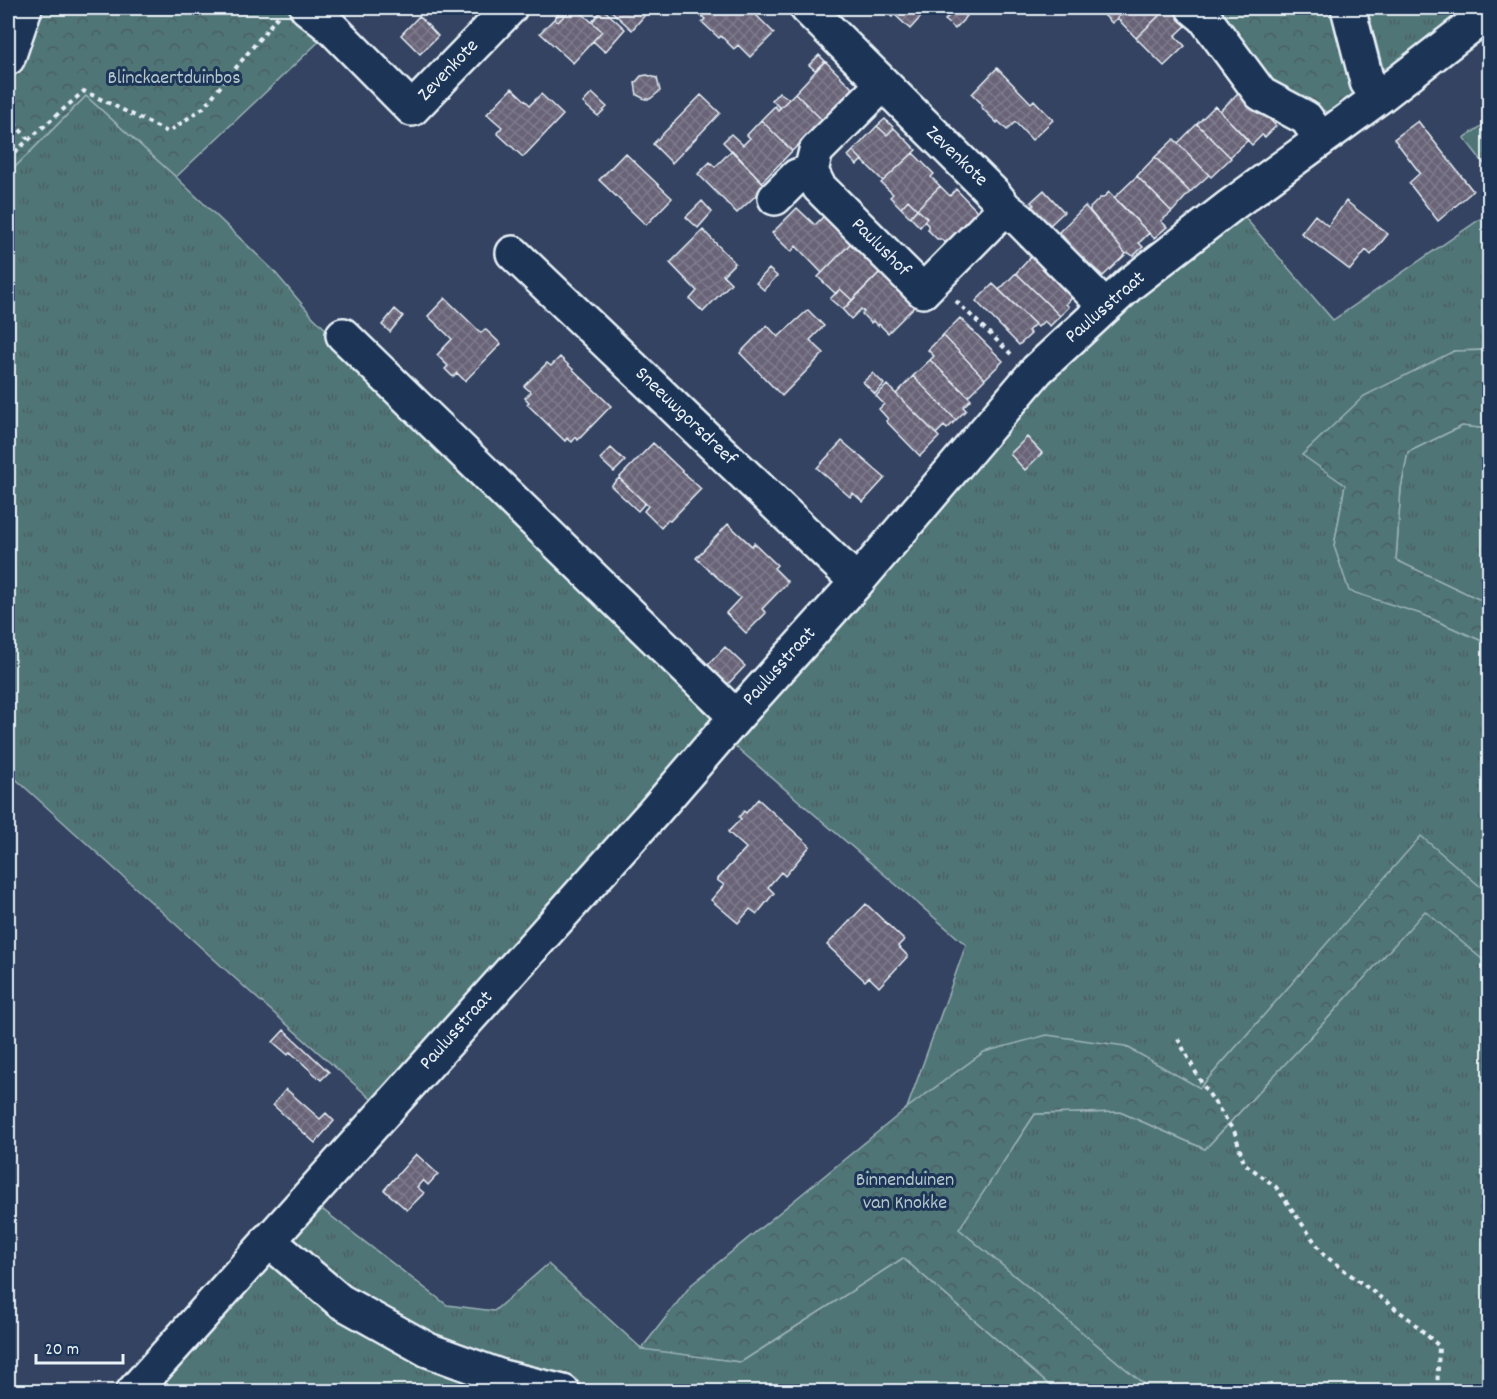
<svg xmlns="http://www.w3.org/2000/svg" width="1497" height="1399" font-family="Dekko,sans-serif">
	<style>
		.grass { fill: url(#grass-tufts); stroke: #9cb3b8; stroke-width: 1.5 }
		.forest { fill: url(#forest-crowns); stroke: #9cb3b8; stroke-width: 1.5 }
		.building { fill: url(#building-cross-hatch); stroke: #e8f1f8; stroke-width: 1.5 }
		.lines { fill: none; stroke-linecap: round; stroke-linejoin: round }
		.minor-casing { stroke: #e8f1f8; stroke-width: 38 }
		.path { stroke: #e8f1f8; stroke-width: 4; stroke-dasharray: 4.5 4.5; stroke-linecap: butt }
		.minor { stroke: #1d3557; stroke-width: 33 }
		.labels { text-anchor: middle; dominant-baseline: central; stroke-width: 6; stroke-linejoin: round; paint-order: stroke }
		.street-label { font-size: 20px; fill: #e8f1f8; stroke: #1d3557 }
		.park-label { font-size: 20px; fill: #b3c6cb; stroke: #1d3557 }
	</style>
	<defs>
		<pattern id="grass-tufts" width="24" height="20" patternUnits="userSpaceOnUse" patternTransform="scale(1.5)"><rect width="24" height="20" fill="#507577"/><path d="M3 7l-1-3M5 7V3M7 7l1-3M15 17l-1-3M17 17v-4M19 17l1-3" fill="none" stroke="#4b5e60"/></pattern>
		<pattern id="forest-crowns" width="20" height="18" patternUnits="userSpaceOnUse" patternTransform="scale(1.5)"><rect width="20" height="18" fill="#507577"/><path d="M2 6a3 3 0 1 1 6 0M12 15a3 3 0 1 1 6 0" fill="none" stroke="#4b5e60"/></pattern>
		<pattern id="building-cross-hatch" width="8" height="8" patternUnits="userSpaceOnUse" patternTransform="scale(1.5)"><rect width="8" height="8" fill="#696478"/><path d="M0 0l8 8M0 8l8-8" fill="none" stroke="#7e7b8c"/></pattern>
	</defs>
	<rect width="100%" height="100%" fill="#344361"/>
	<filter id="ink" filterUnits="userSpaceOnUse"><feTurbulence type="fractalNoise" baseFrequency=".0167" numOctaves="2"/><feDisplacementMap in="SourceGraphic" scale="12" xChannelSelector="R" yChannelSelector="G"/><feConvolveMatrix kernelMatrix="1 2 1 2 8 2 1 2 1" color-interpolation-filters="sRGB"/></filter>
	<g filter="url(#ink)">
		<path class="grass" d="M 1367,8 L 1468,8 L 1384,72 Z
			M 86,96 L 176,177 L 273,270 L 313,317 L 726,712 L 1083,303 L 1222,191 L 1333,320 L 1489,213 L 1489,350 L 1453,351 L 1345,485 L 1334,546 L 1421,614 L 1489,644 L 1489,894 L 1421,837 L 1199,1089 L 1125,1046 L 984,1052 L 907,1108 L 966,945 L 714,728 L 379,1106 L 249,991 L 8,772 L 8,174 Z
			M 1489,121 L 1489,170 L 1464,138 Z
			M 1462,426 L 1489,429 L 1489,604 L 1396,561 L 1401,488 L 1408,452 Z
			M 1425,910 L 1489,965 L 1489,1391 L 1152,1391 L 958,1229 L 1035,1114 L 1120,1112 L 1205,1149 L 1328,1018 Z
			M 296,1196 L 323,1210 L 447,1305 L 494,1311 L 548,1264 L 641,1348 L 741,1362 L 903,1258 L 1056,1391 L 119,1392 Z"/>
		<path class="forest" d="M 17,8 L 302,8 L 330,31 L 176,177 L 86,96 L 8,174 L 8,37 Z
			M 1205,8 L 1336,8 L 1342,27 L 1353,94 L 1328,112 L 1293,103 L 1267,87 Z
			M 1489,350 L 1489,429 L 1462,426 L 1408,452 L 1401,488 L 1396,560 L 1489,604 L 1489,644 L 1421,614 L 1349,591 L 1334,546 L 1345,485 L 1302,455 L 1364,396 L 1454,351 Z
			M 1421,836 L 1489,894 L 1489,965 L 1425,911 L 1328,1018 L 1205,1149 L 1120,1112 L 1035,1114 L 959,1229 L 1152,1391 L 1056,1391 L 903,1258 L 741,1362 L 641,1349 L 691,1285 L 907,1108 L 984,1052 L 1047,1035 L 1125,1046 L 1200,1088 Z"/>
		<path class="building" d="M 564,8 L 572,8 L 558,22 L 554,19 Z
			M 572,8 L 576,8 L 602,31 L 573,63 L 540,33 L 554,19 L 558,22 Z
			M 608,8 L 651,8 L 632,30 Z
			M 693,8 L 749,8 L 774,33 L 750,57 L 738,45 L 734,49 L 721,36 L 719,38 L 702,22 L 705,19 Z
			M 882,8 L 929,8 L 910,29 L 894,14 L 892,17 Z
			M 956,8 L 967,16 L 955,29 L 945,20 Z
			M 1097,8 L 1128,8 L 1112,23 Z
			M 1128,8 L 1167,8 L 1136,38 L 1117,18 Z
			M 1167,8 L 1173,8 L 1188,24 L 1175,36 L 1185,46 L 1164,66 L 1136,38 Z
			M 603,9 L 625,29 L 605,52 L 593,41 L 602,31 L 592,22 Z
			M 419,16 L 438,36 L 420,54 L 401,35 Z
			M 819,55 L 825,61 L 815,70 L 809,65 Z
			M 825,61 L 857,93 L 826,124 L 795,93 Z
			M 997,68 L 1031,103 L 1034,100 L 1053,120 L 1032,140 L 1015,122 L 1007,130 L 998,121 L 997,123 L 981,107 L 983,105 L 972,94 Z
			M 647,75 L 657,78 L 660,91 L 650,99 L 645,99 L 637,95 L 635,83 L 641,76 Z
			M 512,88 L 530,105 L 541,94 L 563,115 L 523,157 L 497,133 L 502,127 L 487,114 Z
			M 779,92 L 789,99 L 780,108 L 772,100 Z
			M 1239,92 L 1259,112 L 1261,110 L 1276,126 L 1265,137 L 1262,135 L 1252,145 L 1220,111 Z
			M 592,93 L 607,107 L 598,116 L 583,103 Z
			M 795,93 L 823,121 L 792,151 L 761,120 L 775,106 L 778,110 Z
			M 701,95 L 720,113 L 672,163 L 653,144 Z
			M 1215,106 L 1248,140 L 1230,157 L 1197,124 Z
			M 885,119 L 894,128 L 887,135 L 877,126 Z
			M 761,120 L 792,151 L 762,182 L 723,142 L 731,134 L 743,145 L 750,138 L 747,135 Z
			M 1418,121 L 1473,191 L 1438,221 L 1409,183 L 1420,173 L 1394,139 Z
			M 1197,124 L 1231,158 L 1211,177 L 1178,143 Z
			M 877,126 L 887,135 L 894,128 L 916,150 L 883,181 L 853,151 Z
			M 1174,139 L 1209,175 L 1190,192 L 1155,157 Z
			M 732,150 L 766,186 L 737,213 L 698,174 L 710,162 L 715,167 Z
			M 853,151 L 862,160 L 857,165 L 848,156 Z
			M 625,153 L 672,198 L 646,225 L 599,180 Z
			M 913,153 L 934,174 L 931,177 L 940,186 L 917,209 L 908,200 L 901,208 L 890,197 L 893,194 L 881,183 Z
			M 1155,157 L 1190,192 L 1172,212 L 1137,176 Z
			M 1137,176 L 1172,212 L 1161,221 L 1167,227 L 1154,238 L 1114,198 Z
			M 940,186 L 950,196 L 956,189 L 977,211 L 956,233 L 956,235 L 952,240 L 949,240 L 945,243 L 941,239 L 937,239 L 928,230 L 928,225 L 924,221 L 927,218 L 917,209 Z
			M 1044,190 L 1064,212 L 1049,226 L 1031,207 L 1034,205 L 1031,202 Z
			M 1109,192 L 1149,233 L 1139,243 L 1143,247 L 1133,256 L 1129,253 L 1126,254 L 1090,211 L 1090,208 L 1100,198 L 1103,198 Z
			M 908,200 L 917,209 L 910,217 L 901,208 Z
			M 702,201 L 712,212 L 698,228 L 686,217 Z
			M 1346,201 L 1388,234 L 1371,255 L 1366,250 L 1350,270 L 1301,233 L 1315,215 L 1328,226 Z
			M 1085,206 L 1126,254 L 1103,276 L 1077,253 L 1059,232 Z
			M 797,208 L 815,225 L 827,213 L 854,240 L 822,273 L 796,246 L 791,252 L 772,233 Z
			M 917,209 L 927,218 L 920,227 L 910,217 Z
			M 703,230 L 735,263 L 723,275 L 731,283 L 703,312 L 690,299 L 697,291 L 670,263 Z
			M 854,240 L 862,253 L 880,272 L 852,300 L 840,289 L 836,294 L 818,277 Z
			M 1033,255 L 1074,296 L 1066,304 L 1069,307 L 1060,316 L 1016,273 Z
			M 769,269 L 777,276 L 764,290 L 756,283 Z
			M 883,269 L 909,294 L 906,297 L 915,306 L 888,333 L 879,324 L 878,326 L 873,321 L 871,323 L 862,314 L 864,312 L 861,309 L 851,319 L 843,310 Z
			M 1016,273 L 1060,316 L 1050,326 L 1044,321 L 1038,327 L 999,290 Z
			M 993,284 L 1035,324 L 1028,331 L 1031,334 L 1019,345 L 976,301 Z
			M 840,289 L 852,300 L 843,310 L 830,299 Z
			M 445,298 L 481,333 L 485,329 L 501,344 L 465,381 L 457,373 L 453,377 L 445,369 L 448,366 L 437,355 L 452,339 L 428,316 Z
			M 395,309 L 403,316 L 390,332 L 382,325 Z
			M 808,310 L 824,326 L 810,340 L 824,353 L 782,396 L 740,353 L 767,325 L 778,337 Z
			M 960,318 L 1003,361 L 985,379 L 943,335 Z
			M 943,335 L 985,379 L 968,396 L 930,360 L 934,356 L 928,350 Z
			M 560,357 L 611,406 L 578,440 L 576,437 L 572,442 L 567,438 L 565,441 L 527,404 L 529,402 L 525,398 L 531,392 L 524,386 L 547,363 L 551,366 Z
			M 930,360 L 971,399 L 963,407 L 966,410 L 956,420 L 913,376 Z
			M 873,373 L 884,384 L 875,394 L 863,382 Z
			M 913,376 L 956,420 L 947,429 L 944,426 L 936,434 L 896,394 Z
			M 887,385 L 939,437 L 920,456 L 886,421 L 888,419 L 879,409 L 884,404 L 876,396 Z
			M 1027,437 L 1042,453 L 1025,470 L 1010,454 Z
			M 842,441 L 885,478 L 863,502 L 853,493 L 850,497 L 817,468 Z
			M 653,443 L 701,489 L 670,521 L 668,520 L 661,528 L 644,511 L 648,506 L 619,478 Z
			M 611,448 L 625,461 L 614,472 L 600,459 Z
			M 619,478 L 645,503 L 638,511 L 611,486 Z
			M 728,524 L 752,546 L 754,543 L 777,565 L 774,568 L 788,582 L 762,609 L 766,613 L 746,633 L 726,613 L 740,598 L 696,558 Z
			M 725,647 L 745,666 L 728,684 L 708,665 Z
			M 758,799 L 810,846 L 785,876 L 781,872 L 768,887 L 774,893 L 757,914 L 750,909 L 738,923 L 711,900 L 724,885 L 717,880 L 746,848 L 728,832 L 741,819 L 739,817 L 744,811 L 746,813 Z
			M 866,904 L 904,940 L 898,946 L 908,956 L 879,987 L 869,977 L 865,981 L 827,945 Z
			M 284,1030 L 329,1072 L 321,1080 L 290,1052 L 288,1055 L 273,1042 Z
			M 286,1089 L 320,1119 L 326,1113 L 334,1121 L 315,1143 L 273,1105 Z
			M 416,1154 L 438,1174 L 428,1185 L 423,1180 L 417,1187 L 424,1193 L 407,1210 L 384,1190 Z"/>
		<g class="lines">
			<defs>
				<path id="minor" d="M 307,8 L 333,29 L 412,109 L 510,8
					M 807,8 L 994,194 L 1005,208 L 1020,220 L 1105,306
					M 1193,8 L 1204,17 L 1261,94 L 1306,118 L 1321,139
					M 1348,8 L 1367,82 L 1378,98
					M 8,58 L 25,8
					M 882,85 L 816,151 L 811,171 L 819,187 L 923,291 L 1005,208
					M 775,198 L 797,176 L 811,171
					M 513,253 L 857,582
					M 343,335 L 736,717
					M 268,1240 L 340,1301 L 428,1350 L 502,1377 L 563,1392
					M 133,1392 L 654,812 L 736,717 L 857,582 L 1037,370 L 1131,283 L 1230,206 L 1378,98 L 1490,11"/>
			</defs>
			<use href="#minor" class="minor-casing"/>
			<path class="path" d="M 8,116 L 28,139
				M 8,158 L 84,91 L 168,132 L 203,108 L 278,16
				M 956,301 L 1011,354
				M 1178,1039 L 1201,1082 L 1235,1133 L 1244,1163 L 1276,1187 L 1324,1255 L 1408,1318 L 1439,1346 L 1437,1392"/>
			<use href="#minor" class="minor"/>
		</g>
	</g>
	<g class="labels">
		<g class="street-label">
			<text transform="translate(449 71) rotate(-46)">Zevenkote</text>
			<text transform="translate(956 157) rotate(44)">Zevenkote</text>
			<text transform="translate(880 248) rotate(45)">Paulushof</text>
			<text transform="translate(1106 308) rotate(-41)">Paulusstraat</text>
			<text transform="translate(685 417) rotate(44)">Sneeuwgorsdreef</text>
			<text transform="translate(780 667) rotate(-48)">Paulusstraat</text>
			<text transform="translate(457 1031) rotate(-48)">Paulusstraat</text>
		</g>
		<g class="park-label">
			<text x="174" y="79">Blinckaertduinbos</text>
			<text x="905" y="1181">Binnenduinen<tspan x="905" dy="23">van Knokke</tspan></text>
		</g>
	</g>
	<rect width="1497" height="1399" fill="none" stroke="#1d3557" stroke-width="30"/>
	<rect x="15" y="15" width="1467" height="1369" fill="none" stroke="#e8f1f8" stroke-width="2" filter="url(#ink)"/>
	<path d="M36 1354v9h87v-9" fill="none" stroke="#e8f1f8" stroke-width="3"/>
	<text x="45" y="1354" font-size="18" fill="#e8f1f8" stroke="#1d3557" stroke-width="4.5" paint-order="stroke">20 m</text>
</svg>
